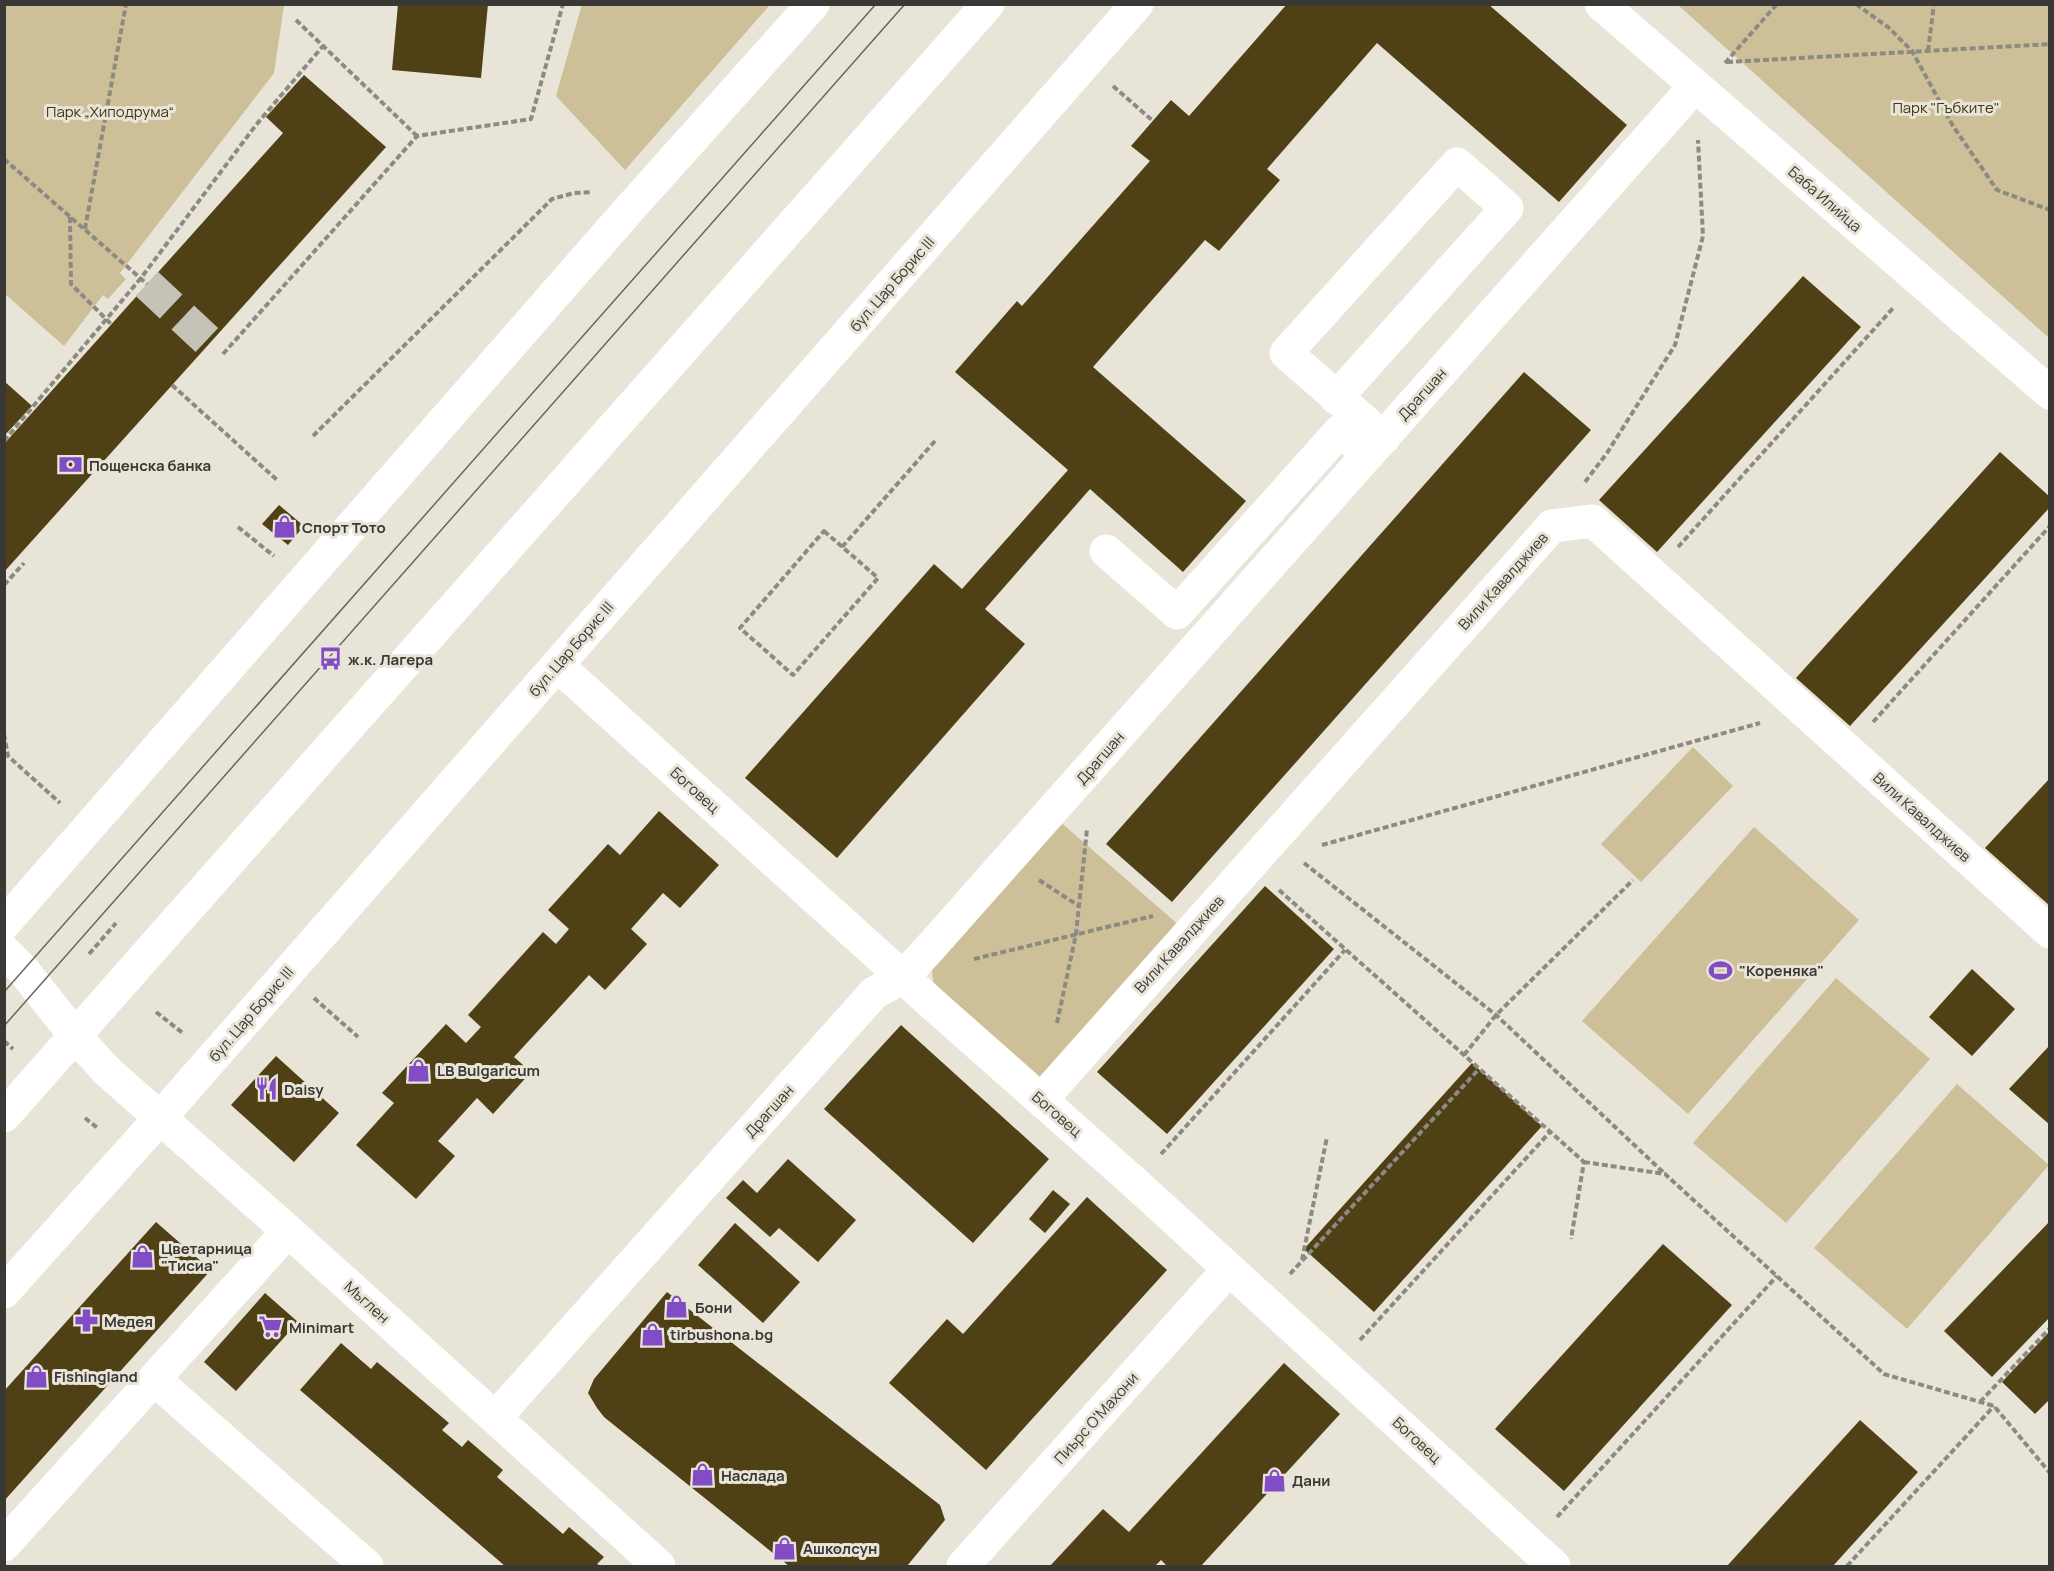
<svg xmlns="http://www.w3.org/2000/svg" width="2054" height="1571" font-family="Manrope,sans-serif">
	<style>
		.green { fill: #cdc098 }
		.building { fill: #4f4115 }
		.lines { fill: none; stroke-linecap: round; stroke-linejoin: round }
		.minor-tunnel { stroke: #c5c2b7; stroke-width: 33; stroke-dasharray: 33 16; stroke-linecap: butt }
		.path { stroke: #8d8a82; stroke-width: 4; stroke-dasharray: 6 3; stroke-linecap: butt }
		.minor { stroke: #fff; stroke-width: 33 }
		.major { stroke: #fff; stroke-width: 33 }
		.tram { stroke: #696660; stroke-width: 1.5 }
		.labels { text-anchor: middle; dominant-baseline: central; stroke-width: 6; stroke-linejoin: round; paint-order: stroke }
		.park-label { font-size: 15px; fill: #433712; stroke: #e8e4d8 }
		.street-label { font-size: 15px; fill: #3a3834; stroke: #e8e4d8 }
		.poi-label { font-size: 15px; font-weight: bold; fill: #3a3834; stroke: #e8e4d8; text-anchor: start }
	</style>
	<rect width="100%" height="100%" fill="#e8e4d8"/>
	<path class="green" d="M 5,4 L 284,5 L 274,73 L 120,273 L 126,279 L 108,299 L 103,295 L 64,346 L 5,294 Z
		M 582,4 L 770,4 L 770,5 L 625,170 L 556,96 Z
		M 1678,5 L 2049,5 L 2049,338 Z
		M 1693,747 L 1733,786 L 1641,882 L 1601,844 Z
		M 1050,813 L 1188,933 L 1041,1100 L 937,1008 L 929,950 Z
		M 1754,827 L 1859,920 L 1688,1114 L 1582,1021 Z
		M 1836,978 L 1930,1059 L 1786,1223 L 1693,1143 Z
		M 1957,1084 L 2049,1165 L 1907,1329 L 1814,1248 Z"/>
	<path class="building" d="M 398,4 L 488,4 L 481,78 L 392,70 Z
		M 1287,4 L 1488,4 L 1627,125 L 1559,202 L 1377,43 L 1267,169 L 1280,180 L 1219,251 L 1205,240 L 1093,367 L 1246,501 L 1183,572 L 1090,489 L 985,609 L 1025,644 L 837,858 L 745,778 L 934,564 L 962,589 L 1068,470 L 955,372 L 1017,301 L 1022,306 L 1150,161 L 1131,146 L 1171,100 L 1189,116 Z
		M 304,75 L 386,147 L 4,572 L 4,444 L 283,133 L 266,117 Z
		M 1803,276 L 1861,327 L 1657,552 L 1599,500 Z
		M 1524,372 L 1591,430 L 1172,902 L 1106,844 Z
		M 4,381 L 32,406 L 4,436 Z
		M 2000,452 L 2050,497 L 2050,507 L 1850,726 L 1796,678 Z
		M 279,505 L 304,526 L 288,545 L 262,524 Z
		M 2050,778 L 2050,906 L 1985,848 Z
		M 659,811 L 719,865 L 680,908 L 663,893 L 631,929 L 647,944 L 605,990 L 589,975 L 514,1057 L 531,1072 L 493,1114 L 477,1098 L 438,1141 L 455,1156 L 416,1199 L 356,1145 L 394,1103 L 382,1093 L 446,1024 L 466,1043 L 481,1027 L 468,1015 L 543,932 L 556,944 L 569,929 L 548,910 L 608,844 L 620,855 Z
		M 1265,886 L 1334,949 L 1167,1134 L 1097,1072 Z
		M 1972,969 L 2015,1009 L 1972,1056 L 1929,1017 Z
		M 901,1025 L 1049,1159 L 973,1243 L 824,1109 Z
		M 2050,1045 L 2050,1125 L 2009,1089 Z
		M 276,1056 L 339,1113 L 294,1162 L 231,1105 Z
		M 1472,1063 L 1542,1126 L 1374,1312 L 1304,1249 Z
		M 788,1159 L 856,1220 L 818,1262 L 779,1228 L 770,1237 L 726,1198 L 743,1180 L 757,1193 Z
		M 1053,1190 L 1070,1204 L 1045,1233 L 1029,1219 Z
		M 1087,1197 L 1167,1270 L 986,1470 L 889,1383 L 947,1319 L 963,1334 Z
		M 2050,1221 L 2050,1317 L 1992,1377 L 1944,1331 Z
		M 156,1222 L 211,1270 L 4,1501 L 4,1391 Z
		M 735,1223 L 800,1282 L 763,1323 L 698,1265 Z
		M 1663,1244 L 1732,1305 L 1564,1491 L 1495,1429 Z
		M 667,1292 L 940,1505 L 945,1520 L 907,1566 L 789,1566 L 604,1417 L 597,1408 L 588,1393 L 594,1379 Z
		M 265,1293 L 298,1322 L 236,1391 L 204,1362 Z
		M 2050,1331 L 2050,1399 L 2035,1414 L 2002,1382 Z
		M 341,1343 L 371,1369 L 377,1362 L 449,1423 L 442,1430 L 462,1447 L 468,1440 L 503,1470 L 497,1477 L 563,1534 L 569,1527 L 604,1557 L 597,1564 L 601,1566 L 505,1566 L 300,1390 Z
		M 1284,1363 L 1340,1414 L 1201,1566 L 1167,1566 L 1161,1560 L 1155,1566 L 1050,1566 L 1103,1509 L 1129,1532 Z
		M 1860,1420 L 1918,1472 L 1833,1566 L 1727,1566 Z"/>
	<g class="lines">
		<path class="minor-tunnel" d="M 147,284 L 210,343"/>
		<path class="path" d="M 1856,4 L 1888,27 L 1912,51 L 1953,126 L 1997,190 L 2050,210
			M 296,20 L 417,136
			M 1928,51 L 1934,4
			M 1727,62 L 2050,44
			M 1725,63 L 1777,4
			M 1113,86 L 1153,121
			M 4,159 L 147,284
			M 70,217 L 71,284 L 111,324
			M 85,229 L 126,4
			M 223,354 L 417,136 L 531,119 L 563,4
			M 172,385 L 277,480
			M 313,436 L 552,199 L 574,193 L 592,192
			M 4,441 L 141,278 L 256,125 L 323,46
			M 1585,482 L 1607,453 L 1675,345 L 1703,236 L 1698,140
			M 238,527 L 274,556
			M 824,531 L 878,578 L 793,675 L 740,628 Z
			M 842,547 L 935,441
			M 1678,547 L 1894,307
			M 4,585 L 24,563
			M 1873,722 L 2050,526
			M 4,734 L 8,756 L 60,803
			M 1322,845 L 1760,723
			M 1304,863 L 1496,1015 L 1664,1173
			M 1039,880 L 1079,906
			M 1279,890 L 1584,1162 L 1571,1239
			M 89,954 L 116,923
			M 974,959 L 1153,916
			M 314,998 L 358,1037
			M 156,1012 L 184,1034
			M 1057,1023 L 1076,934 L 1087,829
			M 4,1041 L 13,1049
			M 1464,1055 L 1496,1015 L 1633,880
			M 85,1118 L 99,1129
			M 1161,1154 L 1345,950
			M 1584,1162 L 1665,1174 L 1884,1374 L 1994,1406 L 2050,1473
			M 1302,1260 L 1327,1137
			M 1290,1274 L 1479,1069
			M 1360,1340 L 1550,1132
			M 1980,1402 L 2050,1328
			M 1557,1517 L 1777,1276
			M 1847,1566 L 1994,1406"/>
		<path class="minor" d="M 1601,4 L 2050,393
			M 1336,398 L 1507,208 L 1457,164 L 1286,353 L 1384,438
			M 1106,551 L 1177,613 L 1340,431 L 1369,454
			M 557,665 L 937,1008 L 1135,1183 L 1554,1566
			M 4,924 L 632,206 L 813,4
			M 4,951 L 23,970 L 76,1037 L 107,1071 L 296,1238 L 659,1566
			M 1041,1100 L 1552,526 L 1593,521 L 2050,932
			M 4,1292 L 160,1118 L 1137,4
			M 154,1379 L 367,1566
			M 495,1418 L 874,993 L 903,977 L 929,949 L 1695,86
			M 4,1545 L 288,1231
			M 963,1566 L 1229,1269"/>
		<path class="major" d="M 4,1116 L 988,4"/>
		<path class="tram" d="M 4,992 L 876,4
			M 4,1026 L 905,4"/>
	</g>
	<defs>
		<symbol id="bank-bare" viewBox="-9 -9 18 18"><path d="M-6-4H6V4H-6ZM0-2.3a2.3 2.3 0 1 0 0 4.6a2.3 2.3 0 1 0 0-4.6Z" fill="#824cc4" stroke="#e8e4d8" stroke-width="2.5" paint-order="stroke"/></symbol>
		<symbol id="shop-bare" viewBox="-9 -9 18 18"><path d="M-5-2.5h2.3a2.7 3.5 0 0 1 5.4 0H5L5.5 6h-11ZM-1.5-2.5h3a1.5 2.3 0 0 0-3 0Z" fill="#824cc4" stroke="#e8e4d8" stroke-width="2.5" paint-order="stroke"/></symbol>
		<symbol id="bus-bare" viewBox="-9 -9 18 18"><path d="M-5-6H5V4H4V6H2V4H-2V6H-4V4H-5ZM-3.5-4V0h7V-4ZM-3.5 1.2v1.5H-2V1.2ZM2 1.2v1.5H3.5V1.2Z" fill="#824cc4" stroke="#e8e4d8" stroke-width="2.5" paint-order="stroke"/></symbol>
		<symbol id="stadium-bare" viewBox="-9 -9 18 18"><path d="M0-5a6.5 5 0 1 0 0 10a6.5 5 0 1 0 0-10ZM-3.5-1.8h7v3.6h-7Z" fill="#824cc4" stroke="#e8e4d8" stroke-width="2.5" paint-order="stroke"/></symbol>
		<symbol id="restaurant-bare" viewBox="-9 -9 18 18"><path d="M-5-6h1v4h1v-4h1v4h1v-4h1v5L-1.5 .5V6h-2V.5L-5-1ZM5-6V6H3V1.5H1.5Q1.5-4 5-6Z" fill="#824cc4" stroke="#e8e4d8" stroke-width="2.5" paint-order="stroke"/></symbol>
		<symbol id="pharmacy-bare" viewBox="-9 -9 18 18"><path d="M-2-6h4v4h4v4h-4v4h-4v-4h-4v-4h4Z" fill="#824cc4" stroke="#e8e4d8" stroke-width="2.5" paint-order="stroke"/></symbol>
		<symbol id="supermarket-bare" viewBox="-9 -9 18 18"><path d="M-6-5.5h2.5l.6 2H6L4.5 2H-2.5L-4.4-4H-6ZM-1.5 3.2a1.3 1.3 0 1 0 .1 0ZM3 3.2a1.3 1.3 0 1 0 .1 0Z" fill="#824cc4" stroke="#e8e4d8" stroke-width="2.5" paint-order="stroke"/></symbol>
	</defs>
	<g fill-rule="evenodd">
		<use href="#bank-bare" x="54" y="448" width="33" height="33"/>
		<use href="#shop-bare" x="268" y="510" width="33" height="33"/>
		<use href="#bus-bare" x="314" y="642" width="33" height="33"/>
		<use href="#stadium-bare" x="1704" y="954" width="33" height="33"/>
		<use href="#shop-bare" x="402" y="1054" width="33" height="33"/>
		<use href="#restaurant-bare" x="250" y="1072" width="33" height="33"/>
		<use href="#shop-bare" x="126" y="1240" width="33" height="33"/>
		<use href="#shop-bare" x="660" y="1290" width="33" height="33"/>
		<use href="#pharmacy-bare" x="70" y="1304" width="33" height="33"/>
		<use href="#supermarket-bare" x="254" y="1310" width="33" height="33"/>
		<use href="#shop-bare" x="636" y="1318" width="33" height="33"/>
		<use href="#shop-bare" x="20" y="1360" width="33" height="33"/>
		<use href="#shop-bare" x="686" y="1458" width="33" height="33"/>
		<use href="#shop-bare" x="1258" y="1464" width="33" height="33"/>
		<use href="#shop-bare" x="768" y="1532" width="33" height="33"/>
	</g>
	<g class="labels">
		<g class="park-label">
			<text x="1946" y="107">Парк "Гъбките"</text>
			<text x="110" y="111">Парк „Хиподрума“</text>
		</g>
		<g class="street-label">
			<text transform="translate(1825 199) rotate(41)">Баба Илийца</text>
			<text transform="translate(892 284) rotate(-49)">бул. Цар Борис III</text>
			<text transform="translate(1422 394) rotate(-48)">Драгшан</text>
			<text transform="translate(1503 581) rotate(-48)">Вили Кавалджиев</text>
			<text transform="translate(571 649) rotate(-49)">бул. Цар Борис III</text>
			<text transform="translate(1100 758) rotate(-49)">Драгшан</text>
			<text transform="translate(695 790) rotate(42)">Боговец</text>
			<text transform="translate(1922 817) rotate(42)">Вили Кавалджиев</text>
			<text transform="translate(1179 944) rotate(-48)">Вили Кавалджиев</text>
			<text transform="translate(251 1014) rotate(-49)">бул. Цар Борис III</text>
			<text transform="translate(769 1111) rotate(-48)">Драгшан</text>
			<text transform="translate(1057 1114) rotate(41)">Боговец</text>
			<text transform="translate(367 1302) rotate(42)">Мъглен</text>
			<text transform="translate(1096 1418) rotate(-48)">Пиърс О'Махони</text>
			<text transform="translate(1417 1440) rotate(43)">Боговец</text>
		</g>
		<g class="poi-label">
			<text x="89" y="465">Пощенска банка</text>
			<text x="302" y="527">Спорт Тото</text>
			<text x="348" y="659">ж.к. Лагера</text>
			<text x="1739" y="970">"Кореняка"</text>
			<text x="437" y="1070">LB Bulgaricum</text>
			<text x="284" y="1089">Daisy</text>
			<text x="161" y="1248">Цветарница<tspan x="161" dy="17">"Тисиа"</tspan></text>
			<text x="695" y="1307">Бони</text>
			<text x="104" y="1321">Медея</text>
			<text x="289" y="1327">Minimart</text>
			<text x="670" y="1334">tirbushona.bg</text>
			<text x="54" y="1376">Fishingland</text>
			<text x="721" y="1475">Наслада</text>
			<text x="1292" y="1480">Дани</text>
			<text x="803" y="1548">Ашколсун</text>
		</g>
	</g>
	<rect width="2054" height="1571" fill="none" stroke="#3a3834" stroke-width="12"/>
</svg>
